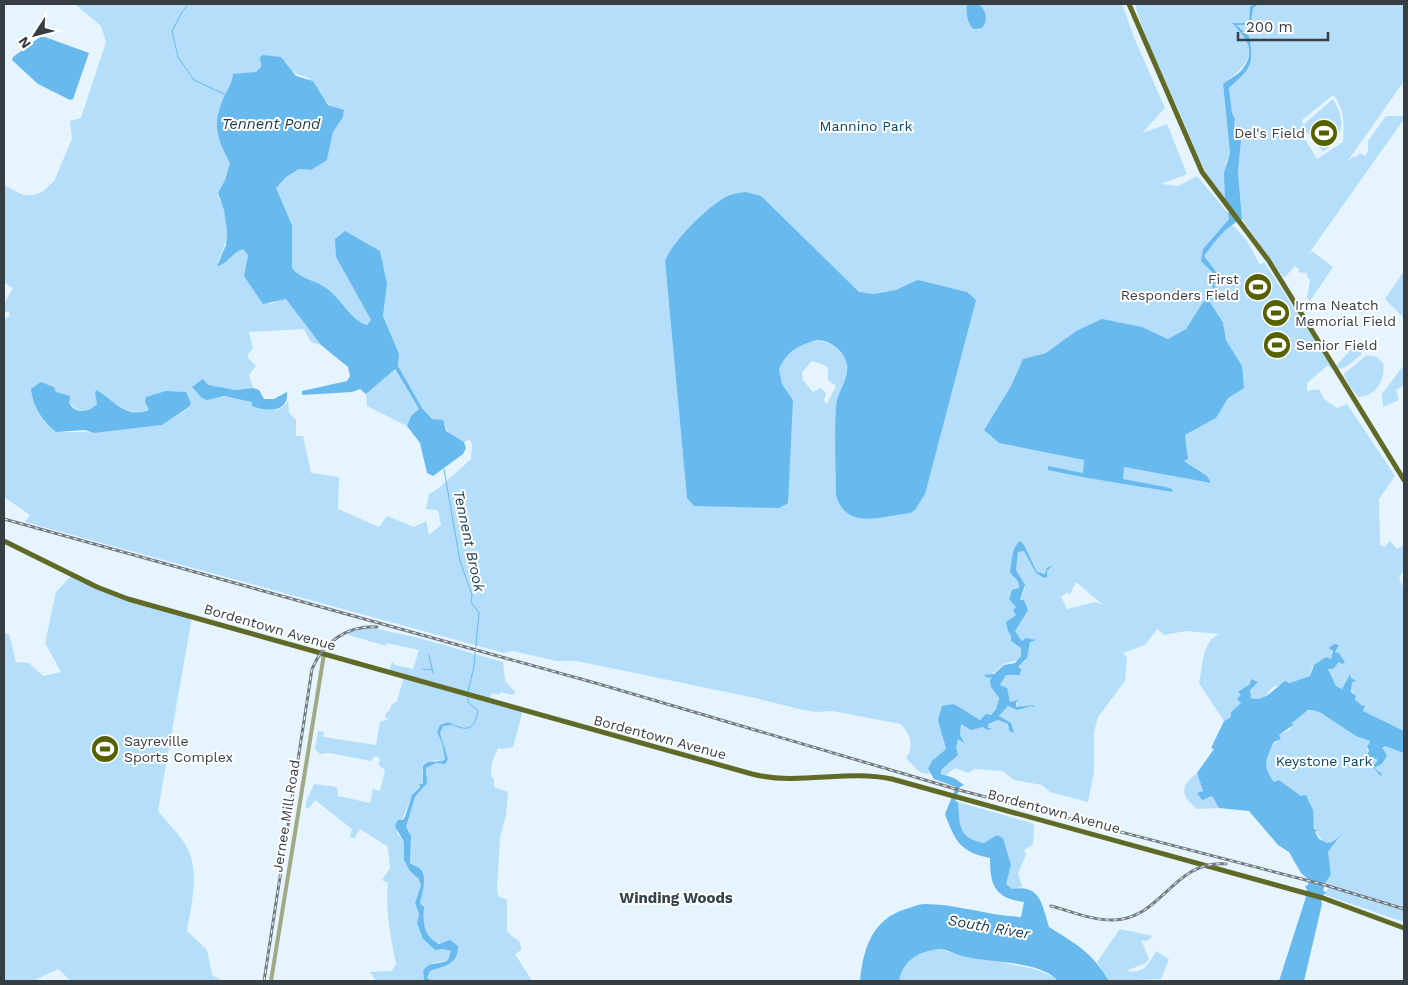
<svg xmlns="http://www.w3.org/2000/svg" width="1408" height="985" font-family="'Work Sans',sans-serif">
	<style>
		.green { fill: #b5defa; fill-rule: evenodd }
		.water { fill: #68b9ed }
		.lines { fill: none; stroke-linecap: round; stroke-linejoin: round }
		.stream { stroke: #68b9ed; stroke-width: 1 }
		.minor { stroke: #a1a885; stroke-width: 4 }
		.major { stroke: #606a26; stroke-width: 5 }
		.rail-casing { stroke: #727b82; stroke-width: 3 }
		.rail { stroke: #fff; stroke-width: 1; stroke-dasharray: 4; stroke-linecap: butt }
		.labels { text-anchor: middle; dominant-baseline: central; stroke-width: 4; stroke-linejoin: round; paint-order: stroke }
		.park-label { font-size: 14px; fill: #034869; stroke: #fff }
		.poi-label { font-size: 14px; fill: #373e43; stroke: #fff; text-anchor: start }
		.street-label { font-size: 14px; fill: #373e43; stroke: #fff }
		.water-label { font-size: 15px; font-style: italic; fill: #183b50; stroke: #fff }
		.neighbourhood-label { font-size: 15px; font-weight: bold; fill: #35434d; stroke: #fff }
	</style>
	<rect width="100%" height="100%" fill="#e6f4fe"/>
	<path class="green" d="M 75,4 L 1122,4 L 1135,40 L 1165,108 L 1142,133 L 1167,124 L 1187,174 L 1161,184 L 1178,186 L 1197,176 L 1228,213 L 1229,219 L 1203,249 L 1202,261 L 1216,276 L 1211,284 L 1215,292 L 1203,302 L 1186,329 L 1168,339 L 1142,327 L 1076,331 L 1046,353 L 1023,359 L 1011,386 L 984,430 L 999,443 L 1084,460 L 1083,473 L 1048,467 L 1048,470 L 1172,491 L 1171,488 L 1122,479 L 1124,467 L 1211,483 L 1207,476 L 1183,460 L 1188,458 L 1185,435 L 1216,418 L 1242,366 L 1226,340 L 1223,321 L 1209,301 L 1218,295 L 1214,284 L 1221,278 L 1204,256 L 1216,239 L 1232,224 L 1247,241 L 1260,265 L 1264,262 L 1333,368 L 1331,369 L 1328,365 L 1307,383 L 1307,391 L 1319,389 L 1324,399 L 1337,408 L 1347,404 L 1395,476 L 1379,499 L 1380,545 L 1384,547 L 1390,541 L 1397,549 L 1404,545 L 1404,570 L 1399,578 L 1404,589 L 1404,731 L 1363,711 L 1362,707 L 1355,701 L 1352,689 L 1350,688 L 1352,682 L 1357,681 L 1351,678 L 1351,675 L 1349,675 L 1342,689 L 1336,686 L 1328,669 L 1340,662 L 1345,662 L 1339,653 L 1335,652 L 1337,646 L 1332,648 L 1333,656 L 1329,660 L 1312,667 L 1310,676 L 1273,687 L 1263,698 L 1258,700 L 1251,698 L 1249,690 L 1254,686 L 1255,681 L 1251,679 L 1250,684 L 1242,689 L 1241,703 L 1232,712 L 1231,717 L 1224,721 L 1199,683 C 1203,666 1202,640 1220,634 L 1186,631 L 1164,635 L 1157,629 L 1145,645 L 1123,653 L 1127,657 L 1125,681 L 1098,717 L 1094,732 L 1094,772 L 1088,802 L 1050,792 L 1042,785 L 1014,780 L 1003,771 L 975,769 L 968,773 L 955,768 L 945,776 L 942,775 L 942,769 L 953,758 L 958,739 L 965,745 L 960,735 L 961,724 L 969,729 L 983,727 L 987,730 L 988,724 L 998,720 L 1008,724 L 1008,729 L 1014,732 L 1008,722 L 999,716 L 1008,706 L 1017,710 L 1032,706 L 1036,708 L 1030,705 L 1016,707 L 1018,701 L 1010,702 L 1006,689 L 1000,685 L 1006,675 L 1021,673 L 1021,670 L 1018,667 L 1026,660 L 1030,641 L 1035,640 L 1029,639 L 1022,641 L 1015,631 C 1018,619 1032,613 1024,600 L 1020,601 L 1025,588 L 1016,570 L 1018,552 L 1024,551 L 1036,573 L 1044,578 L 1047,571 L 1051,568 L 1047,568 L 1046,574 L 1037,572 L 1024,545 L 1020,542 L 1011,568 L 1019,580 L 1019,588 L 1010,594 L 1009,599 L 1016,607 L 1016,615 L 1008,622 L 1007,628 L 1021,648 L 1021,656 C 1016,662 1014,661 1007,663 C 997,666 996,677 983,675 L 993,677 C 999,698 1005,710 980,720 L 954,704 L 941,731 L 946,749 L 928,769 L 929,774 C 918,774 913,765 906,758 C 915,746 910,735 901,724 L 832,711 L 816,712 L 803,710 L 755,698 L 577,661 L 556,661 L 513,651 L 504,653 L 25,522 L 30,515 L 4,497 L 4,319 L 10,316 L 9,312 L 4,312 L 4,304 L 13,288 L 4,283 L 4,185 L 23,195 L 34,195 L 42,192 L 54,181 L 72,139 L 70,121 L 81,118 L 106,42 L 101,26 ZM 260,62 L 286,62 C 295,81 304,71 313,82 C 326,97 321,105 344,110 L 343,117 L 333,132 L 327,160 L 311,170 L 299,169 L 286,176 L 276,188 L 292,225 L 292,268 C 302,280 314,279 326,288 C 341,298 350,320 367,325 L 371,320 L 336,257 L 387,284 L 383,316 L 399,354 L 398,366 L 422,408 L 432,419 L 445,425 C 447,435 456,437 464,442 L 470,439 L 472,445 L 471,459 L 439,488 L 429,494 L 426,509 L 438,510 L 441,525 L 429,535 L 426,521 L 414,527 L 387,516 L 379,527 L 338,509 L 339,477 L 311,473 L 303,436 L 296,436 L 296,420 L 289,413 L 288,400 C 283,414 264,411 253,406 L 252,402 C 241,397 223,396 211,398 L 195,384 L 235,390 L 253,388 L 249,375 L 256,366 L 248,358 L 248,354 L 253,349 L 249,332 L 304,329 L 311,342 L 321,345 L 286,298 L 270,304 L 244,276 L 248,254 L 243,249 L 235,251 L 223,264 L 217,263 C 226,247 230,228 224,208 C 222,203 218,200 218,193 L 225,180 L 230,163 C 210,128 215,115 232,81 L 256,72 L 261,67 ZM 665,261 L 859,293 L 874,294 L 896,290 L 925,494 L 915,510 L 836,404 C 840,392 848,379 847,366 C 847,359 843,355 838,350 C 825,335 797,340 786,355 C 783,359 781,364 779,369 L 782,384 L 793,400 L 694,506 L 687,498 ZM 812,361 L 822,364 L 828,368 L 828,380 L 836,386 L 827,404 L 824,400 L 826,393 L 821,388 L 813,392 L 803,380 L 802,372 ZM 47,384 L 54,387 C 56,393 60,395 64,399 C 75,408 84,419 97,404 L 95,393 C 114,399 126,418 149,410 C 150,390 171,391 185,392 L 191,403 L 189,408 L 162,425 L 94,433 C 79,429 63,437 49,426 C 45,424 42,417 38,413 ZM 1076,582 L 1103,605 L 1095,602 L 1067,609 L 1061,597 L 1066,593 L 1070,594 Z
		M 1135,4 L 1253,4 L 1250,7 L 1249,23 L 1232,24 C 1237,28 1244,33 1247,38 C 1258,58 1236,74 1223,84 L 1230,153 L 1226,162 L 1225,199 C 1203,177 1192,139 1179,111 C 1164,76 1145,41 1135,4 Z
		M 1258,4 L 1404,4 L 1404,81 L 1347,162 L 1354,156 L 1356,157 L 1360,153 L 1365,156 L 1368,151 L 1368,141 L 1386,116 L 1404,116 L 1404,119 L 1307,256 L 1312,251 L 1333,267 L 1310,301 L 1307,297 L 1310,281 L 1306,273 L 1298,272 L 1299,269 L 1295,266 L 1284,278 L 1242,219 L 1238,172 L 1241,141 L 1234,125 L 1235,119 L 1232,113 L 1229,88 C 1250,69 1255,66 1249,36 L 1235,25 L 1251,25 L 1253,8 ZM 1333,95 C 1345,108 1344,124 1343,142 L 1317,159 L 1302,134 L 1302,126 L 1323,152 C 1343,136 1347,123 1333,99 L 1303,125 L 1302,120 Z
		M 1404,271 L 1404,318 L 1385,299 Z
		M 1362,341 L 1361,355 L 1346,367 L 1338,369 L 1336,366 L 1355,345 Z
		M 1367,355 L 1377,357 L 1383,363 C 1386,379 1376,397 1358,397 L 1349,385 L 1344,374 Z
		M 1404,365 L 1404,385 L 1396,390 L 1399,400 L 1383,407 L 1382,394 Z
		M 394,369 L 419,409 L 411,416 L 407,426 L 367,406 L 366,394 Z
		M 72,575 L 97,587 L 192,616 L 158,811 C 167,822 178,833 185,844 C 201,870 191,904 187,931 L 207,950 L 212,975 L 222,981 L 71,981 L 58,969 L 33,981 L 4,981 L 4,633 L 9,634 L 16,662 L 29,663 L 43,676 L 61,672 L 45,643 L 56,592 Z
		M 373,628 L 419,638 L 503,662 L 505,681 L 515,692 L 514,695 L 500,692 L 499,695 L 492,693 L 489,700 L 523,710 L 513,747 L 503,749 L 498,748 L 492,762 L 491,776 L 494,779 L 494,787 L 508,792 L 506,815 L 500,837 L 497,888 L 498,896 L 507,900 L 507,931 C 513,939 522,939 521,950 L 515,954 L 532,981 L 432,981 L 427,978 L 430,971 L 447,965 L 458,946 C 428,943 422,938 424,907 L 420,903 C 423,888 423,873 410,863 L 411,841 L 406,827 L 415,797 L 423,788 L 427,776 L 426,768 L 436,763 L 445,764 L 448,759 L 440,733 L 443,726 L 451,723 C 444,721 439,726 437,732 L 442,743 L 445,759 L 443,761 L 434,760 L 422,770 L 424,781 L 412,795 L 397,833 L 404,842 L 404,860 L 418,878 L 421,885 L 415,903 L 419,914 L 417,923 L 423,939 L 435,950 L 443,949 L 451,951 L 448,960 L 433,963 L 423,971 L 424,981 L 376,981 L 370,972 L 392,971 L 396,964 C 391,938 385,910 388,883 L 382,880 L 390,868 L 388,847 L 360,829 L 354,839 L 350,836 L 352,829 L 315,800 L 310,807 L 306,809 L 306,802 L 314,784 L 337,787 L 338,796 L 370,803 L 373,789 L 380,791 L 385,770 L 378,764 L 380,761 L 379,757 L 375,756 L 371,761 L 329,753 L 320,754 L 315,749 L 318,731 L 324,732 L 323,737 L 376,745 L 380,722 L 389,719 L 385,717 L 386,713 L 389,711 L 392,704 L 397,701 L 404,677 L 389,672 L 392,661 L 395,665 L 413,669 L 419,650 L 387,643 L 386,646 L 346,634 L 357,629 Z
		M 1312,710 C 1333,717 1349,734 1370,741 L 1367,747 L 1368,758 L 1379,760 L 1373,769 L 1381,776 L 1374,768 L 1382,764 L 1386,755 L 1382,748 L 1385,745 L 1404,753 L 1404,922 L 1325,895 L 1330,885 L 1325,883 L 1331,875 L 1328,852 L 1338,839 L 1337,837 L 1332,842 L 1327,844 C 1307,829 1318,813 1306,796 L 1301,796 L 1279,780 L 1274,782 C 1271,777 1268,774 1266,769 C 1263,760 1272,742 1281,739 L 1279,735 L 1290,730 C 1292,721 1303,711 1312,710 Z
		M 1197,773 L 1203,791 L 1201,793 L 1212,796 L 1219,808 L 1197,809 C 1180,795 1180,786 1197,773 Z
		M 958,802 L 1034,824 L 1033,844 L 1024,850 L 1026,855 L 1018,873 L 1022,887 L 1012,889 L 1005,884 L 1011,865 L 997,835 L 984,843 C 958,838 960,826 958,802 Z
		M 1120,929 L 1153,936 L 1147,941 L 1141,940 L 1149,959 L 1146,963 L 1126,971 C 1144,974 1148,965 1156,951 L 1169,959 L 1161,979 L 1109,981 L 1097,962 Z
		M 935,949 L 1034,969 L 1054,977 L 1058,981 L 899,981 C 904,958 914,956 935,949 Z"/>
	<path class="water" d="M 967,4 L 978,4 C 986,10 989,19 982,28 L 974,29 C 967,24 966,12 967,4 Z
		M 1253,4 L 1258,4 L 1253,8 L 1251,25 L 1236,25 L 1249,36 C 1255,66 1250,69 1229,88 L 1232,113 L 1235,119 L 1234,125 L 1241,141 L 1238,172 L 1242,219 C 1225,227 1215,241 1204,256 L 1221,278 L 1214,284 L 1218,295 L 1209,301 L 1223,322 L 1226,340 L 1242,366 L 1244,388 L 1228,398 L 1216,418 L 1185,435 L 1188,459 L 1184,461 L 1207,476 L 1211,483 L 1124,467 L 1123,479 L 1171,488 L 1173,492 L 1082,477 L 1048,470 L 1048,466 L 1083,473 L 1084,460 L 999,443 L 984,430 L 1011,386 L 1023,359 L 1046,353 L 1076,331 L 1102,319 L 1142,327 L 1168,339 L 1186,329 L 1203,302 L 1215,292 L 1211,284 L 1216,276 L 1201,261 L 1203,249 L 1229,219 L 1228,213 L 1232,209 L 1225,199 L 1224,173 L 1230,153 L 1223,84 C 1229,79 1240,74 1244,67 C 1257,49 1244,36 1232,23 L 1249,23 L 1250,7 Z
		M 40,37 L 45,37 L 89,53 L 73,99 L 70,100 L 38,84 L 12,60 L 13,57 Z
		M 263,55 L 281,57 L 296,76 L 313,81 L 328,105 L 344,110 L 343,117 L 333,132 L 327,160 L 311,170 L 299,169 L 286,177 L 276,188 L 292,225 L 292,268 C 302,280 314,279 326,288 C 341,298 350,320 367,325 L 371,320 L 336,257 L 335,239 L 345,231 L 380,251 L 387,284 L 383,316 L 399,354 L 398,366 L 422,408 L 432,419 L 443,420 L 446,431 L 464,442 L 466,448 L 463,454 L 433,476 L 427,473 L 420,443 L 407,426 L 411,416 L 419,409 L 395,369 L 366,394 L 360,389 L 352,392 L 302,395 L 302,391 L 347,381 L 350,376 L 348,367 L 321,345 L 286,299 L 263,304 L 244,276 L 248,255 L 243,249 C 232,252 227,265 217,266 L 226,245 L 227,230 L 224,210 L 218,193 L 225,180 L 230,163 C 217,139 212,126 223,99 C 227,90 232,84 233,74 L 256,72 L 261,67 L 260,57 Z
		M 745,192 L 761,196 L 859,292 L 874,294 L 896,290 L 918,280 L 967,292 L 976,300 L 925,494 L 915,510 L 910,513 C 882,516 846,531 836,495 C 836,466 834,435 836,406 C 837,392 849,380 847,365 C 845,351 827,337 813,341 C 795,347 787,352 779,369 L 782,384 L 793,400 L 788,503 L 779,508 L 694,506 L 687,498 L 665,261 C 673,241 707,207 726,197 C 731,194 739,193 745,192 Z
		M 203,379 L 208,385 L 235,390 L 253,388 L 259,390 L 264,399 L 274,399 L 287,392 C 289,413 267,412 252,406 L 252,402 L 224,396 L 207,400 L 202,398 L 192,387 Z
		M 41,382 L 54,387 L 56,392 L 70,396 L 69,403 C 75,414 89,413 97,404 L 95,393 L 96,390 C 114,400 125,419 149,410 L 145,402 L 146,397 L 166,391 L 186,392 L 191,403 L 189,407 L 162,425 L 94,433 L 85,430 L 56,432 C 42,421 33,407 31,389 Z
		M 1020,541 L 1024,545 L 1037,572 L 1045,574 L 1047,568 L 1053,565 L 1047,571 L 1047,577 L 1044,578 L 1036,573 L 1024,551 L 1018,552 L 1016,570 L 1025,585 L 1020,600 L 1024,600 L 1028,610 L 1015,631 L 1022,641 L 1026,638 L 1036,640 L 1030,642 L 1027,658 L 1018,667 L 1021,669 L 1020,675 L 1006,675 L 1000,685 L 1007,688 L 1010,702 L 1019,700 L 1016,703 L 1016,707 L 1033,705 L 1036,708 L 1032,706 L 1017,710 L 1008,706 L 999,716 L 1011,723 L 1014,733 L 1009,731 L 1008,724 L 998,720 L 988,724 L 988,728 L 992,729 L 987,730 L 983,727 L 971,730 L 961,724 L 960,735 L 965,744 L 958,739 L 956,747 L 958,755 L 942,769 L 941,774 L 954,778 L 964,785 L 960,787 L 955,801 L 958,802 C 960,826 958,838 984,843 L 997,835 L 1003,838 L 1011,865 L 1006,884 L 1012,889 C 1041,884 1042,905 1049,927 C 1077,945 1091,951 1109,981 L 1058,981 C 1041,960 987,963 962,956 C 952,953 944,947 933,950 C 914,954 903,962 899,981 L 860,981 C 863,949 872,919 906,909 C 912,907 919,904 925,904 C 957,904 989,916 1021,917 L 1024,902 C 995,898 990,886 990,858 C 960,852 955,841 945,814 L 956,787 L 934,779 L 928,769 L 932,761 L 946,749 L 938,720 L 942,706 L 954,704 L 980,720 L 986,714 L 991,715 L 996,709 L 999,698 L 991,687 L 990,680 L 992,677 L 989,678 L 983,675 L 994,674 L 1004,665 L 1015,663 L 1021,656 L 1021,648 L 1011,641 L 1011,635 L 1008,631 L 1006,622 L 1016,615 L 1013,610 L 1016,607 L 1009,599 L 1012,590 L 1019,588 C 1020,579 1014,579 1010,572 C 1012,563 1011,548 1020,541 Z
		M 1334,644 L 1339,645 L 1335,652 L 1339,653 L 1345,662 L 1342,664 L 1339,662 L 1333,669 L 1328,669 L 1336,686 L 1342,689 L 1350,674 L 1351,678 L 1357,681 L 1352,682 L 1351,692 L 1356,696 L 1355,701 L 1357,701 L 1362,706 L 1365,705 L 1363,711 L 1404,731 L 1404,753 L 1385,746 L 1382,748 L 1387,755 L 1382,764 L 1374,768 L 1382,774 L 1381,776 L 1372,767 L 1378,760 L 1367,756 L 1369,750 L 1367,747 L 1370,741 L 1356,736 L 1321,713 L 1312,710 L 1308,710 L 1292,723 L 1293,725 L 1279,735 L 1281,739 L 1274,742 C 1265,761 1262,765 1274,782 L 1279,780 L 1301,796 L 1306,795 L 1313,810 L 1314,829 L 1317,830 L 1315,832 L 1319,839 L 1327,843 L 1332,842 L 1340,836 L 1328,852 L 1331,875 L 1325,883 L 1323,891 L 1327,892 L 1323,895 L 1321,901 L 1322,904 L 1304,981 L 1279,981 L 1305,900 L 1307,890 L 1305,886 L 1308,885 L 1308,879 L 1301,873 L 1289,852 L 1278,845 L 1249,811 L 1219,808 L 1212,796 L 1202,800 L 1197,793 L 1203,791 L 1197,773 L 1214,749 L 1211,748 L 1224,721 L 1231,717 L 1231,712 L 1241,703 L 1237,699 L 1241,695 L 1238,692 L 1250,684 L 1251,679 L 1258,682 L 1250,690 L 1251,698 C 1264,703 1276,687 1285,681 L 1289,683 L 1310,676 L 1314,665 L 1326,657 L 1331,659 L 1333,651 L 1329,648 Z
		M 448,722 L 451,725 L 443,726 L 440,733 L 448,759 L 445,764 L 436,763 L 426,768 L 427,783 L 415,797 L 406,827 L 411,836 L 410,863 C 412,865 415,866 418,867 C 429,874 422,893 420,903 L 424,907 C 423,924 423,936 439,944 L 450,940 L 458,946 C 458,965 444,966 430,971 L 427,978 L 432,981 L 424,981 L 423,971 C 430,960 437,966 448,960 L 451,951 L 443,949 L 435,950 L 423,939 L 417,923 L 419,914 L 415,903 L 421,885 L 418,878 L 410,871 L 404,860 L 404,842 L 395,826 L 398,820 L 403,820 L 405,817 L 412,795 L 420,787 L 419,784 L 423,784 L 423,766 L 428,762 L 443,761 L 445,759 L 442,743 L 437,732 L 440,725 Z"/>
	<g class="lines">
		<path class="stream" d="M 188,4 L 182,12 L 172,31 L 178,57 L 194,80 L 226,95
			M 444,469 L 460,561 L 472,595 L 471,602 L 479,613 L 474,666 L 468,692
			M 429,655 L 433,673
			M 423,669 L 433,670
			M 449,723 C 466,731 474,732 478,711 L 468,702 L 468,696"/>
		<path class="minor" d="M 271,981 L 324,654"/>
		<path class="major" d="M 1129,4 L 1202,172 L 1269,261 L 1404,480
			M 4,541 L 97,587 L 128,599 L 752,774 C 800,786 845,769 892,779 L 1323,898 L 1404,928"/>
		<defs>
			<path id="rail" d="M 4,519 L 599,684 L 959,790 L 1325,885 L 1404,909
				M 1051,906 C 1070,911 1094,921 1114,920 C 1163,918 1173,860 1226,864
				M 264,981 L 312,669 C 323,642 348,625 377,627"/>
		</defs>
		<use href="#rail" class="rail-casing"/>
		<use href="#rail" class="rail"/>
	</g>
	<defs>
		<symbol id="stadium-disc" viewBox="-11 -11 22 22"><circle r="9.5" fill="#566100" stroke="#fff"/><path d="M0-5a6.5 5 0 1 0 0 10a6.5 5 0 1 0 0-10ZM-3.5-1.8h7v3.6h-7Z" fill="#fff"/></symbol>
	</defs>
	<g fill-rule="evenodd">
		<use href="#stadium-disc" x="1308" y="117" width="32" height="32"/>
		<use href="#stadium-disc" x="1242" y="271" width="32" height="32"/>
		<use href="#stadium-disc" x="1260" y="297" width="32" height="32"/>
		<use href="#stadium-disc" x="1261" y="329" width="32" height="32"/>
		<use href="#stadium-disc" x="89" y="733" width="32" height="32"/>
	</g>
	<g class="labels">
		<g class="park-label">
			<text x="866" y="126">Mannino Park</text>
			<text x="1324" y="761">Keystone Park</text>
		</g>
		<g class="poi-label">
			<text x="1305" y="133" text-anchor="end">Del's Field</text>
			<text x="1239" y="279" text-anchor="end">First<tspan x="1239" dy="16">Responders Field</tspan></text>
			<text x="1295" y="305">Irma Neatch<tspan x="1295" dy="16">Memorial Field</tspan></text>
			<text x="1296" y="345">Senior Field</text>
			<text x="124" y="741">Sayreville<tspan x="124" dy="16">Sports Complex</tspan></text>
		</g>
		<g class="street-label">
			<text transform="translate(270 627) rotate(16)">Bordentown Avenue</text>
			<text transform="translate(660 737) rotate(15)">Bordentown Avenue</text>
			<text transform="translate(1054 811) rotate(15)">Bordentown Avenue</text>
			<text transform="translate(286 816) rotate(-81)">Jernee Mill Road</text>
		</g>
		<g class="water-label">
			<text x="271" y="124">Tennent Pond</text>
			<text transform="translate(469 541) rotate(78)">Tennent Brook</text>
			<text transform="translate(989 927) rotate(10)">South River</text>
		</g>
		<g class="neighbourhood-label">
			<text x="676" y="898">Winding Woods</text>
		</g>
	</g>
	<rect width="1408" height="985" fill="none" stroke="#373e43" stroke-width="10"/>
	<g transform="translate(35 35) rotate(234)" stroke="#ffffff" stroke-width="4" paint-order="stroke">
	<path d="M0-4L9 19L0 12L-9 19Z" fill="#373e43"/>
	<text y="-8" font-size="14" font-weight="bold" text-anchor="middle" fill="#373e43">N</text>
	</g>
	<path d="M1238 32v8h90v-8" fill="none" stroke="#373e43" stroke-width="2.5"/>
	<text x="1246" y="32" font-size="15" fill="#373e43" stroke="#ffffff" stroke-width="4" paint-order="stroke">200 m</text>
</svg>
